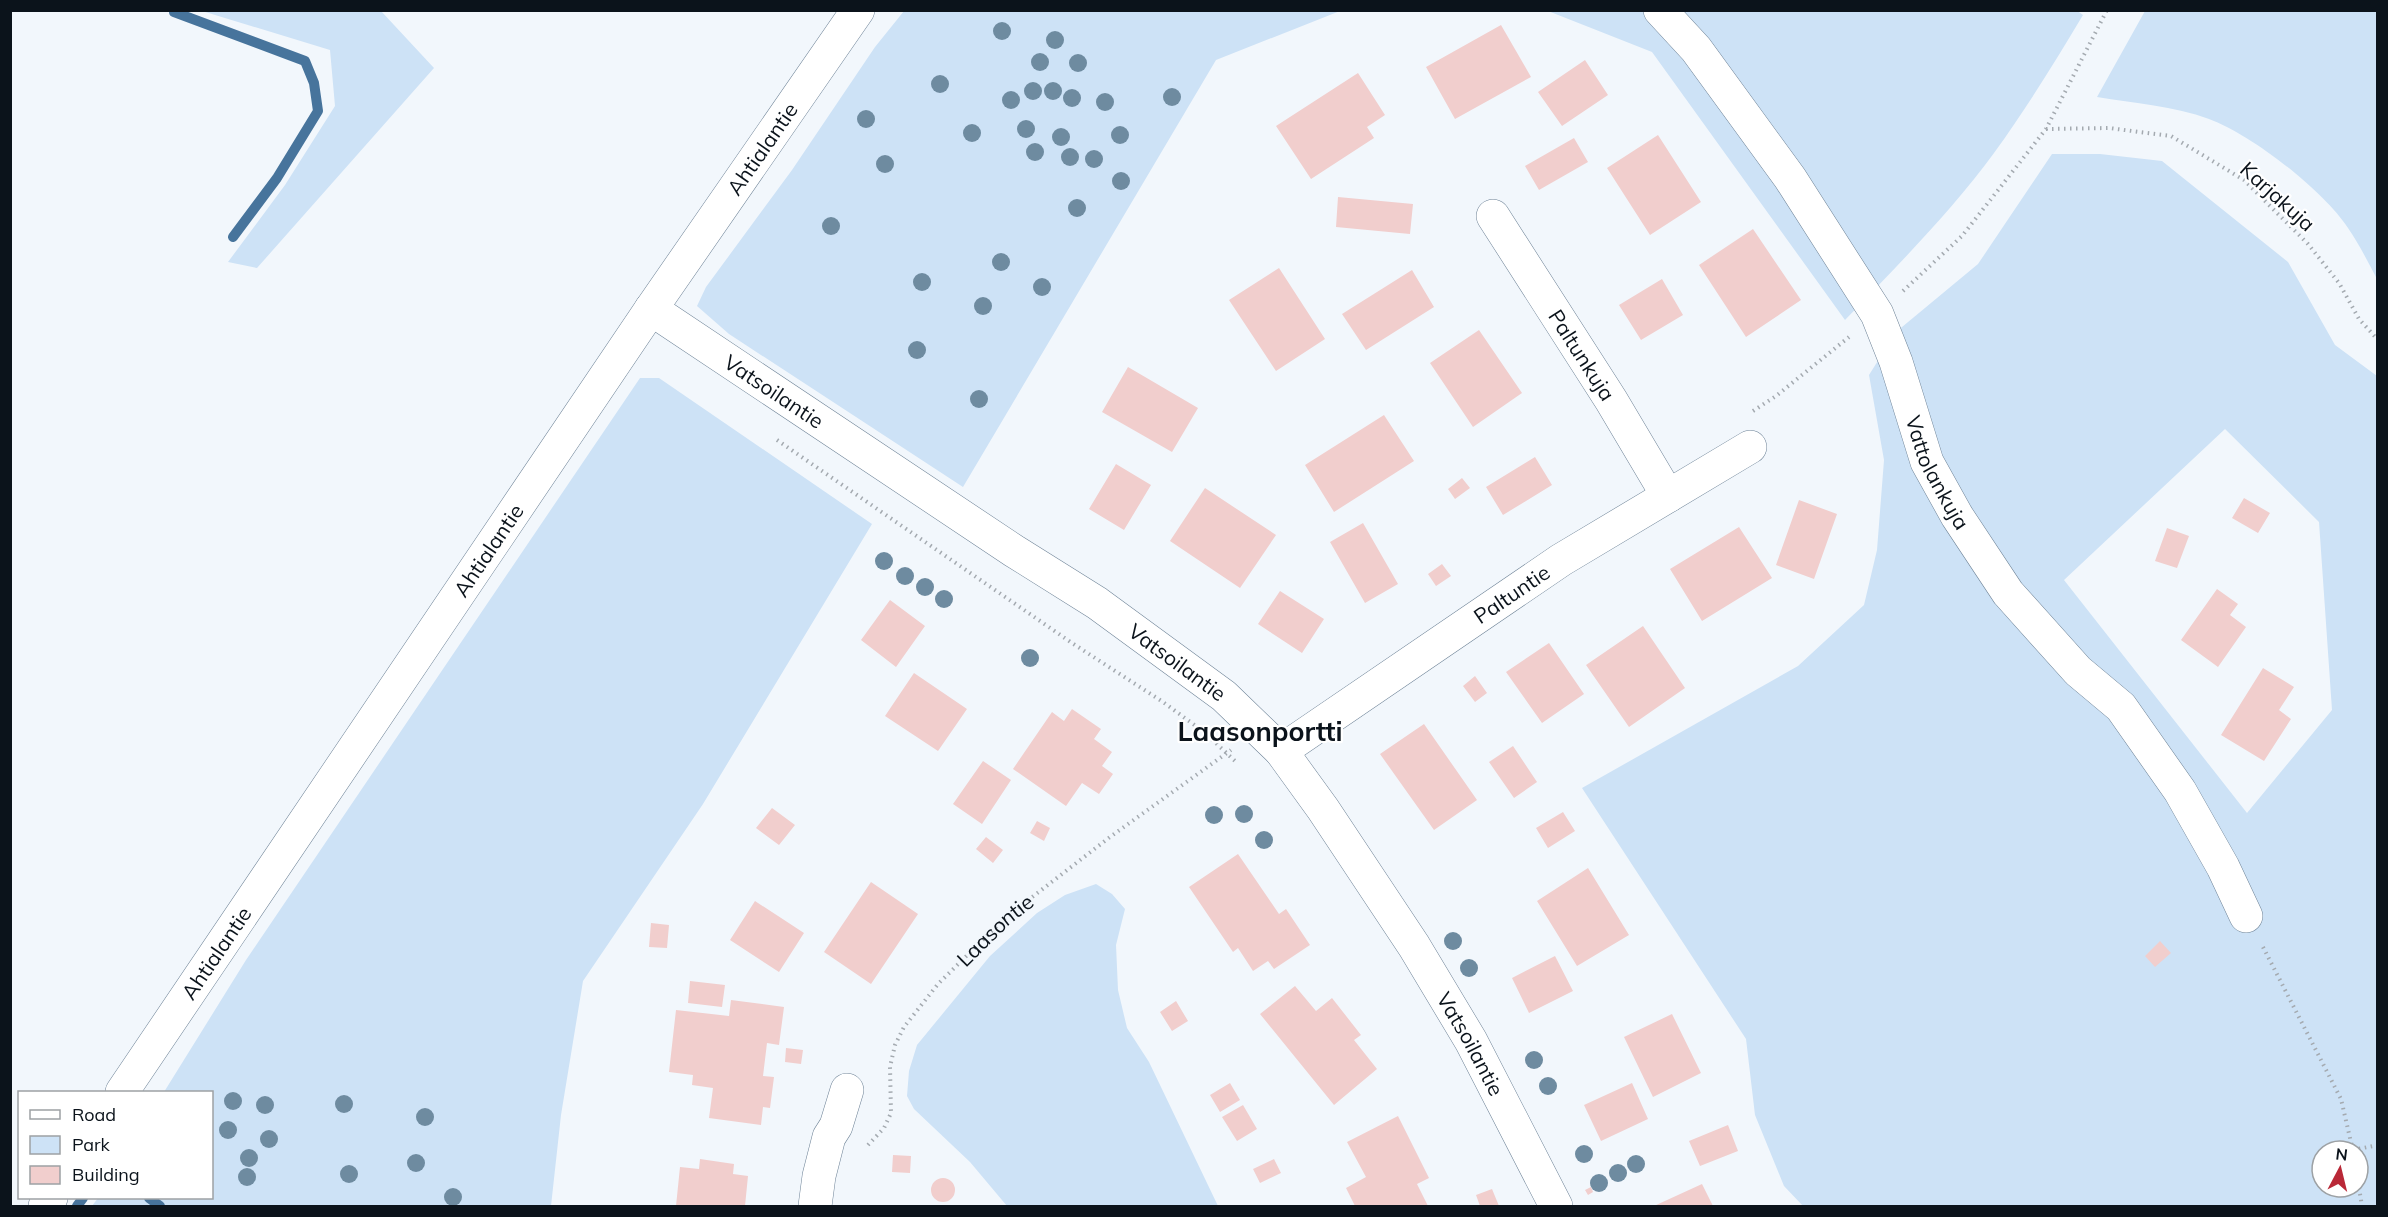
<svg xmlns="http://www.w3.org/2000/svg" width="2388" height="1217" font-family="Mulish,sans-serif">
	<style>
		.green { fill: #cde2f6; fill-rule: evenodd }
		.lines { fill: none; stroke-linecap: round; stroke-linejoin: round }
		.stream { stroke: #47749c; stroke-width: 10 }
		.building { fill: #f1cecd }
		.minor-casing { stroke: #6e8397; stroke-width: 34 }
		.path { stroke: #a4aab0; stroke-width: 4; stroke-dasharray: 1.5 4.5; stroke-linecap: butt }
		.minor { stroke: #fff; stroke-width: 33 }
		.tree { fill: #6e8ba0 }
		.labels { text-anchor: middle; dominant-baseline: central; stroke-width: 4.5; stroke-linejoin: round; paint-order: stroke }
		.street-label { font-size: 21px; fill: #0b131b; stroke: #fff }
		.district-label { font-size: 27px; font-weight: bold; fill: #0b131b; stroke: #fff }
	</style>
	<rect width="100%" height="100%" fill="#f2f7fc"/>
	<path class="green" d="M 2076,10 L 2083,15 C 2055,62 2026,109 1994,153 C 1950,213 1896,267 1845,320 L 1652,52 L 1548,11 Z
		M 202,11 L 381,11 L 434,68 L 257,268 L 228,262 L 285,185 L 335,106 L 330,50 Z
		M 904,11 L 1340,11 L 1216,60 L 963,487 L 729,334 L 697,306 L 706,287 L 792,170 L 875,47 Z
		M 2145,11 L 2377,11 L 2377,279 C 2368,262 2359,244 2348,228 C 2323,190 2252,135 2209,119 C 2174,106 2134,103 2097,97 Z
		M 2052,154 L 2100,154 L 2162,161 L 2288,262 L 2335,345 L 2377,376 L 2377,1206 L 1803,1206 L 1784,1186 L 1755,1115 L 1746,1039 L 1582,788 L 1798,666 L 1864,605 L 1877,550 L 1884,460 L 1869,375 L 1896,332 L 1978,264 ZM 2225,429 L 2319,522 L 2332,710 L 2247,813 L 2064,580 ZM 2322,1151 L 2358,1151 L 2358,1187 L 2322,1187 Z
		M 640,378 L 659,378 L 872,524 L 703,804 L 583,981 L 561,1115 L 551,1206 L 92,1206 L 98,1198 L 212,1198 L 212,1092 L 164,1092 L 246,960 Z
		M 1096,884 L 1112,894 L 1125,909 L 1116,945 L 1118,990 L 1127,1028 L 1149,1062 L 1218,1206 L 1007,1206 L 970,1162 L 914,1109 L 907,1096 L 909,1071 L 917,1045 L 990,956 L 1037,913 L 1065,895 Z"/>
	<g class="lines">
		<path class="stream" d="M 174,10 L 174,12 L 305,61 L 314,83 L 318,111 L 277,178 L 233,237
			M 149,1198 L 160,1206
			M 77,1206 L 83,1198"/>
	</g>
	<path class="building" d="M 1501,25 L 1531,77 L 1455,119 L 1426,67 Z
		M 1585,60 L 1608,95 L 1562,126 L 1538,92 Z
		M 1358,73 L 1385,115 L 1367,127 L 1374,138 L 1311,179 L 1276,126 Z
		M 1658,135 L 1701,202 L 1650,235 L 1607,168 Z
		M 1574,138 L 1588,162 L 1539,190 L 1525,166 Z
		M 1338,197 L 1413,204 L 1410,234 L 1336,227 Z
		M 1753,229 L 1801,300 L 1746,337 L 1699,265 Z
		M 1279,268 L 1325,339 L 1276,371 L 1229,300 Z
		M 1412,270 L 1434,307 L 1366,350 L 1342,314 Z
		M 1662,279 L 1683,315 L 1641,340 L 1619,305 Z
		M 1479,330 L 1522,393 L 1473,427 L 1430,363 Z
		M 1128,367 L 1198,408 L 1172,452 L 1102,412 Z
		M 1384,415 L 1414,461 L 1334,512 L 1305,465 Z
		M 1535,457 L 1552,485 L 1503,515 L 1486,487 Z
		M 1116,464 L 1151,485 L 1124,530 L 1089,509 Z
		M 1462,478 L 1470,488 L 1455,499 L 1448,489 Z
		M 1205,488 L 1276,535 L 1240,588 L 1170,541 Z
		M 2244,498 L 2270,513 L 2258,533 L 2232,518 Z
		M 1799,500 L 1837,514 L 1814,579 L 1776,565 Z
		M 1363,523 L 1398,584 L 1365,603 L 1330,542 Z
		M 1739,527 L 1772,578 L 1702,621 L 1670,569 Z
		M 2167,528 L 2189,536 L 2177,568 L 2155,561 Z
		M 1442,564 L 1451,576 L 1436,586 L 1428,574 Z
		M 2217,589 L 2238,604 L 2230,615 L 2246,627 L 2218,667 L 2181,640 Z
		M 1280,591 L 1324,619 L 1302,653 L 1258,624 Z
		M 890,600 L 925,626 L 896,667 L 861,640 Z
		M 1643,626 L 1685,688 L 1629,727 L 1586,665 Z
		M 1549,643 L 1584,694 L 1542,723 L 1506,672 Z
		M 2263,668 L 2294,687 L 2279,710 L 2291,719 L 2264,761 L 2221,735 Z
		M 914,673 L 967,709 L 938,751 L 885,716 Z
		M 1475,676 L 1487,693 L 1475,702 L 1463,686 Z
		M 1072,709 L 1101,729 L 1094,739 L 1112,752 L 1102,766 L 1113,774 L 1099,794 L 1082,783 L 1066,806 L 1013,769 L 1052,712 L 1064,721 Z
		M 1424,724 L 1477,800 L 1434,830 L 1380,754 Z
		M 1513,746 L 1537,782 L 1514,798 L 1489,762 Z
		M 983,761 L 1011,780 L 982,824 L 953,804 Z
		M 772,808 L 795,825 L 779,845 L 756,828 Z
		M 1563,812 L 1575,831 L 1548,848 L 1536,828 Z
		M 1037,821 L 1050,828 L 1044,841 L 1030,833 Z
		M 986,837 L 1003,850 L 993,863 L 976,849 Z
		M 1238,854 L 1279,914 L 1286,909 L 1310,945 L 1274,969 L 1268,961 L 1253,971 L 1238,948 L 1233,952 L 1189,887 Z
		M 1588,868 L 1629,935 L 1577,966 L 1537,901 Z
		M 871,882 L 918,914 L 871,984 L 824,952 Z
		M 755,901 L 804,933 L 779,972 L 730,940 Z
		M 651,923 L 669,925 L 667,948 L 649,947 Z
		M 2160,941 L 2171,953 L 2155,967 L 2145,956 Z
		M 1555,956 L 1573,991 L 1529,1013 L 1512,978 Z
		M 690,981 L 725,985 L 722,1007 L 688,1003 Z
		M 1295,986 L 1316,1011 L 1332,998 L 1361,1035 L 1354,1040 L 1377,1069 L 1334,1105 L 1260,1014 Z
		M 731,1000 L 784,1007 L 779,1045 L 767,1043 L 763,1076 L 774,1077 L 770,1108 L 763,1107 L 761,1125 L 709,1118 L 713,1088 L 692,1085 L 693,1075 L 669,1072 L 676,1010 L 729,1016 Z
		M 1176,1001 L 1188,1021 L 1172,1031 L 1160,1012 Z
		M 1672,1014 L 1701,1073 L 1653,1097 L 1624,1037 Z
		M 786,1048 L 803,1050 L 801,1064 L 785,1062 Z
		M 1230,1083 L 1240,1100 L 1220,1112 L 1210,1095 Z
		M 1632,1083 L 1648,1119 L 1601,1141 L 1584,1105 Z
		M 1243,1105 L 1257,1129 L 1237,1141 L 1222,1117 Z
		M 1398,1116 L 1429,1178 L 1417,1184 L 1428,1206 L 1355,1206 L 1346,1188 L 1366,1177 L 1347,1142 Z
		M 1728,1125 L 1738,1151 L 1700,1166 L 1689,1141 Z
		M 893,1155 L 911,1156 L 910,1173 L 892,1172 Z
		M 700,1159 L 734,1164 L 733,1174 L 748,1176 L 745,1206 L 676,1206 L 680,1167 L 699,1169 Z
		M 1274,1159 L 1281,1173 L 1260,1183 L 1253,1169 Z
		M931 1190a12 12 0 1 1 24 0a12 12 0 1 1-24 0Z
		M 1702,1184 L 1713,1206 L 1654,1206 Z
		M 1591,1187 L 1593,1192 L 1588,1195 L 1585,1190 Z
		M 1492,1189 L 1499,1206 L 1480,1206 L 1476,1195 Z"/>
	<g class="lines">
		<defs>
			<g id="minor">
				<path id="s2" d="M 1660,10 L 1696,49 L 1790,178 L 1877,314 L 1896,362 L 1927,462 L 1957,516 L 2008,593 L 2078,671 L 2121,707 L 2180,791 L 2223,867 L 2246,916"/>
				<path id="s3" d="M 1493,216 L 1611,400 L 1668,496"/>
				<path id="s4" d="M 651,309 L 1014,551 L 1097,603 L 1224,696 L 1281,751 L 1323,809 L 1414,946 L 1471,1041 L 1556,1206"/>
				<path id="s5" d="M 1281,751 L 1561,560 L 1750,447"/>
				<path id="s6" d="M 122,1092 L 651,309 L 858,10"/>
				<path d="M 45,1206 L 51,1198"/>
				<path d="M 815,1206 L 819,1176 L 829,1137 L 836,1126 L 847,1090"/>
			</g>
		</defs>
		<use href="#minor" class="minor-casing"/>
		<g class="path">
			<path d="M 2046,129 L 2109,128 L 2171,136 L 2244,180 L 2308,244 L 2339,283 L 2359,319 L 2378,340"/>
			<path d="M 1903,291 L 1962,236 L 2046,129 L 2107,10"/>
			<path d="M 1753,411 L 1776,396 L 1849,337"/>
			<path d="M 777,440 L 1072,643 L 1163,702 L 1204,732 L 1235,761"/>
			<path d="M 2263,947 L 2341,1099 L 2353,1151"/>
			<path id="s1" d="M 868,1145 L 884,1128 L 891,1113 L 890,1067 L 895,1045 L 904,1027 L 938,984 L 1005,918 L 1110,837 L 1231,750"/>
			<path d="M 2353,1150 L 2378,1145"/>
			<path d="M 2358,1182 L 2362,1206"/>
		</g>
		<use href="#minor" class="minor"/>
	</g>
	<g class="tree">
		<circle cx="1002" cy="31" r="9"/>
		<circle cx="1055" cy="40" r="9"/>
		<circle cx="1040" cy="62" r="9"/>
		<circle cx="1078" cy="63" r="9"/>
		<circle cx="940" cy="84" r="9"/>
		<circle cx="1033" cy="91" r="9"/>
		<circle cx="1053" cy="91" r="9"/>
		<circle cx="1172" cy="97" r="9"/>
		<circle cx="1072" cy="98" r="9"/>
		<circle cx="1011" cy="100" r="9"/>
		<circle cx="1105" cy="102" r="9"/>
		<circle cx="866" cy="119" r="9"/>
		<circle cx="1026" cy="129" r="9"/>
		<circle cx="972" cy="133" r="9"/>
		<circle cx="1120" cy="135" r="9"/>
		<circle cx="1061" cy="137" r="9"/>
		<circle cx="1035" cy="152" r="9"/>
		<circle cx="1070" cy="157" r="9"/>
		<circle cx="1094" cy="159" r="9"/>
		<circle cx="885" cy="164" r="9"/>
		<circle cx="1121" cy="181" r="9"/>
		<circle cx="1077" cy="208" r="9"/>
		<circle cx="831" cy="226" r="9"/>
		<circle cx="1001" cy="262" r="9"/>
		<circle cx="922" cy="282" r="9"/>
		<circle cx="1042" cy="287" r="9"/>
		<circle cx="983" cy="306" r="9"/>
		<circle cx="917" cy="350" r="9"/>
		<circle cx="979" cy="399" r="9"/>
		<circle cx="884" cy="561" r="9"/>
		<circle cx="905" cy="576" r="9"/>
		<circle cx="925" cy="587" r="9"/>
		<circle cx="944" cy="599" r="9"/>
		<circle cx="1030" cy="658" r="9"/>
		<circle cx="1244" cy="814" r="9"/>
		<circle cx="1214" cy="815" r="9"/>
		<circle cx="1264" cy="840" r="9"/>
		<circle cx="1453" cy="941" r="9"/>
		<circle cx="1469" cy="968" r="9"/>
		<circle cx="1534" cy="1060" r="9"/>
		<circle cx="1548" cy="1086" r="9"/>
		<circle cx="233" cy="1101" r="9"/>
		<circle cx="344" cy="1104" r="9"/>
		<circle cx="265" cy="1105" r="9"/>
		<circle cx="425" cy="1117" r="9"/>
		<circle cx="228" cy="1130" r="9"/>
		<circle cx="269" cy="1139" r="9"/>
		<circle cx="1584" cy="1154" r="9"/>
		<circle cx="249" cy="1158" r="9"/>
		<circle cx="416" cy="1163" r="9"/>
		<circle cx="1636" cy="1164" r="9"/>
		<circle cx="1618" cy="1173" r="9"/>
		<circle cx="349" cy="1174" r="9"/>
		<circle cx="247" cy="1177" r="9"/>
		<circle cx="1599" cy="1183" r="9"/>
		<circle cx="453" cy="1197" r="9"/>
	</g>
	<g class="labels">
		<g class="street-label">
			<text stroke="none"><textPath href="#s6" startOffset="1140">Ahtialantie</textPath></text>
			<text transform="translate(2278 196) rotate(42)">Karjakuja</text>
			<text stroke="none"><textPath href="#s3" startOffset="165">Paltunkuja</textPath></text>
			<text stroke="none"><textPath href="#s4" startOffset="148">Vatsoilantie</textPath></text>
			<text stroke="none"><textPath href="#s2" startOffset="544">Vattolankuja</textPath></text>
			<text stroke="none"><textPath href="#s6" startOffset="654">Ahtialantie</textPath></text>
			<text stroke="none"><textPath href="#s5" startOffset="279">Paltuntie</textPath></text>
			<text stroke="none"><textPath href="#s4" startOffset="634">Vatsoilantie</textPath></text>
			<text stroke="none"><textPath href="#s1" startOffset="262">Laasontie</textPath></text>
			<text stroke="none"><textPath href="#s6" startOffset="168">Ahtialantie</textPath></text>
			<text stroke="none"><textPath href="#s4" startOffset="1120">Vatsoilantie</textPath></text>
		</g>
		<g class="district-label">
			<text x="1260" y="731">Laasonportti</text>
		</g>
	</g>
	<rect width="2388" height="1217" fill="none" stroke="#0b131b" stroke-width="24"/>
	<rect x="18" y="1091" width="195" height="108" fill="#ffffff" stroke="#9da1a4" stroke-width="1.5"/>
	<rect x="30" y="1110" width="30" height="9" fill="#ffffff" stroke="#9da1a4" stroke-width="1.5"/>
	<text x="72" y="1121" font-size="18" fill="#0b131b">Road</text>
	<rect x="30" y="1136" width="30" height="18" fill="#cde2f6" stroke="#9da1a4" stroke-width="1.5"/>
	<text x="72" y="1151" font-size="18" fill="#0b131b">Park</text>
	<rect x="30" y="1166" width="30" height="18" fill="#f1cecd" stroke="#9da1a4" stroke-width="1.5"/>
	<text x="72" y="1181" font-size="18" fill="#0b131b">Building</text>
	<g transform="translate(2340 1169) rotate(7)"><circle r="28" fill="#ffffff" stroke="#9da1a4" stroke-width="1.5"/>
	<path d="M0-4.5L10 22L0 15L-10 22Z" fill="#b92837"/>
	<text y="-9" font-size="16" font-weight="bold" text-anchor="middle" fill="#0b131b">N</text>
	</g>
</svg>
